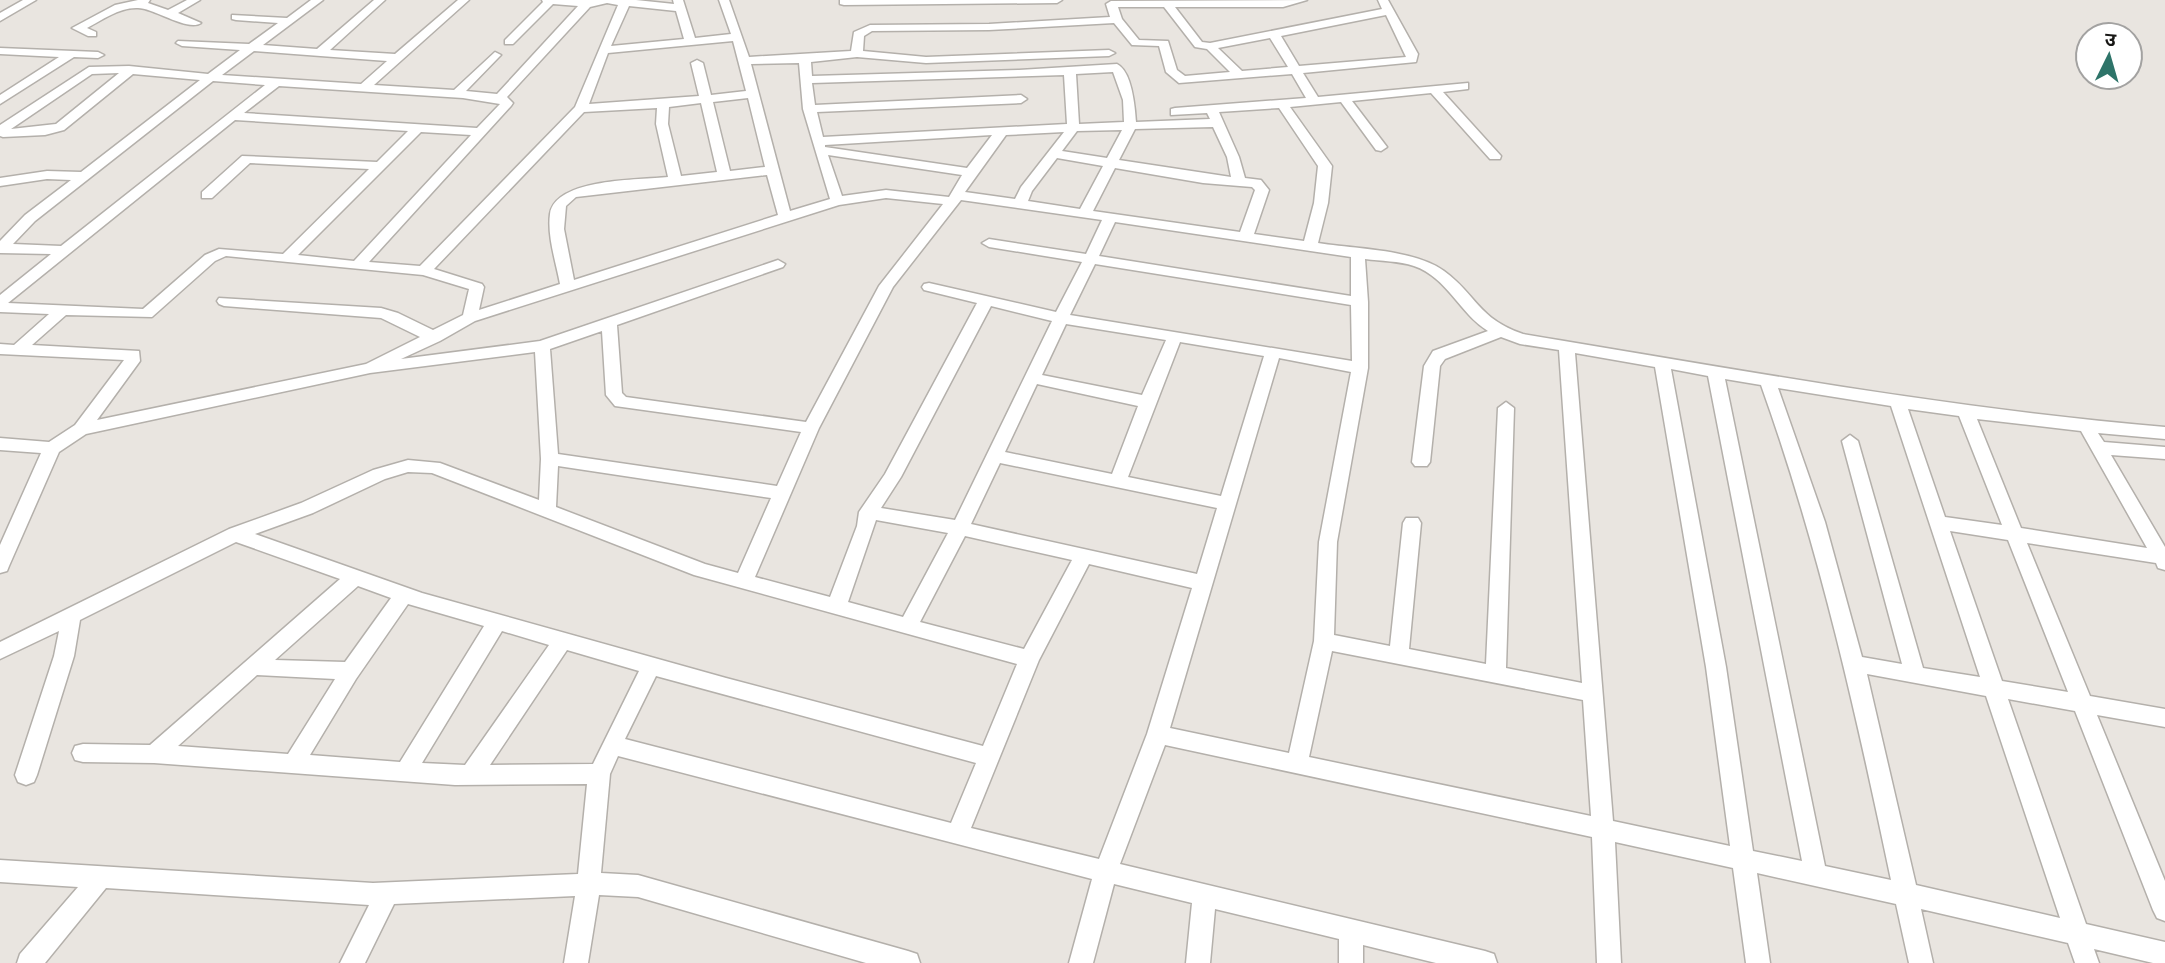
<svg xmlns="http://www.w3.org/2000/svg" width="2165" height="963" font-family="'Zilla Slab','Noto Sans Devanagari',serif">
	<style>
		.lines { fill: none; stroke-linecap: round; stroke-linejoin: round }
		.minor-casing { stroke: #b4b0ab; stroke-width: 3 }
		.minor { fill: #fff; fill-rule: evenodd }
	</style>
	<rect width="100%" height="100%" fill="#e9e5e0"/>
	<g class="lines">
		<defs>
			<path id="minor" d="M 23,0 L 36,0 L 0,21 L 0,13 Z
				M 138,0 L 150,0 L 148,3 L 168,10 L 187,0 L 200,0 L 178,13 L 201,23 C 188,32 154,8 138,8 C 120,7 102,20 87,28 L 96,32 L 96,36 L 88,36 L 72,28 L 115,5 Z
				M 311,0 L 323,0 L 263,45 L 317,49 L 374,0 L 385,0 L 330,50 L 395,54 L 458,0 L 469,0 L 374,85 L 454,90 L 495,52 L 501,55 L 499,57 L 466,91 L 497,94 L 578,6 L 553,4 L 513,44 L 505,44 L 505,40 L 543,2 L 542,0 L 636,0 L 674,4 L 673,0 L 683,0 L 695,38 L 731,34 L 719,0 L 729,0 L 749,57 L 851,51 L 854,32 L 870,25 L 989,24 L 1110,17 L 1106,4 L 1111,1 L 1307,0 L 1283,7 L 1175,7 L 1202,42 L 1210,43 L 1382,9 L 1378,0 L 1388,0 L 1418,54 L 1416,62 L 1303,73 L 1318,97 L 1468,83 L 1468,89 L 1443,92 L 1501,156 L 1500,159 L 1490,159 L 1431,93 L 1352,101 L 1387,147 L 1381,151 L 1376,150 L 1341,102 L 1290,107 L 1332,166 L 1328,203 L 1318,243 C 1354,249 1414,249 1444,271 C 1477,295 1477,318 1523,334 C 1736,369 1948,409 2165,427 L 2165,439 L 2098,433 L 2104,442 L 2165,447 L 2165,459 L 2111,455 L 2165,547 L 2165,570 L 2158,568 L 2156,563 L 2027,543 L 2090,696 L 2165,709 L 2165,727 L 2097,715 L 2165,881 L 2165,921 L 2157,918 L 2153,910 L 2075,711 L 2008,699 L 2086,924 L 2165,942 L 2165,963 L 2153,963 L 2094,949 L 2099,963 L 2075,963 L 2068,943 L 1921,909 L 1933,963 L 1909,963 L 1896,904 L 1757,873 L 1770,963 L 1746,963 L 1733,868 L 1615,842 L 1621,963 L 1597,963 L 1592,837 L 1165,745 L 1120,864 L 1485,951 L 1494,954 L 1497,963 L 1436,963 L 1363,945 L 1363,963 L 1339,963 L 1339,939 L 1215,909 L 1210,963 L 1186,963 L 1192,903 L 1114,884 L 1093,963 L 1069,963 L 1092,879 L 618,756 L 610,774 L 601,873 L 638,875 L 908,951 L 917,954 L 920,963 L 866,963 L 638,897 L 599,895 L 588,963 L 564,963 L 575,896 L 394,904 L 365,963 L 340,963 L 369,905 L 106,888 L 45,963 L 17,963 L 20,954 L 78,887 L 0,882 L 0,860 L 373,883 L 578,874 L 587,784 L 455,785 L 154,763 L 83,762 L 75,760 L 72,753 L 75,746 L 83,744 L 150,745 L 340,579 L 236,542 L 80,620 L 74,656 L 37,775 L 34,782 L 26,785 L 18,782 L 15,775 L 54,656 L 59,631 L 0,659 L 0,642 L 229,529 L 301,503 L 373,470 L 408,460 L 440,463 L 539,500 L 541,459 L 535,352 L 370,373 L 86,434 L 59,452 L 9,566 L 7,571 L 0,573 L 0,545 L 41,453 L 0,450 L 0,438 L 49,442 L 75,425 L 124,360 L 0,354 L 0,344 L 14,345 L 49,314 L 0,312 L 0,295 L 51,254 L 0,253 L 0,241 L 25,215 L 71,180 L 47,179 L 0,186 L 0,178 L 47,171 L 81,172 L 200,80 L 133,74 L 64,130 L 45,135 L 3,137 L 0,136 L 0,125 L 89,67 L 129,66 L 208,74 L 240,50 L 182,46 L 176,43 L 178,41 L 249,44 L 278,23 L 236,20 L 232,19 L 232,15 L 287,18 ZM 607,3 L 618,5 L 575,107 L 420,266 L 369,262 L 511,106 L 513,103 L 507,97 L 590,7 ZM 629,6 L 676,11 L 684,39 L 611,46 ZM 1118,7 L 1164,7 L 1195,47 L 1207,49 L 1230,72 L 1185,76 L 1177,70 L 1168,41 L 1139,40 L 1122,19 ZM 1386,15 L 1406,57 L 1299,66 L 1281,36 ZM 1114,23 L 1132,45 L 1159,46 L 1166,72 L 1179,83 L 1292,74 L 1306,98 L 1175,108 L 1171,109 L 1171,115 L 1207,113 L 1210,119 L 1136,122 C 1135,107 1132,71 1117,64 L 1019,70 L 812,76 L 811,62 L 857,57 L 926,63 L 1109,56 L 1115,53 L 1109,50 L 926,57 L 863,51 L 864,36 L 872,31 L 989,30 ZM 1270,38 L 1288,67 L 1242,71 L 1218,48 ZM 733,41 L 746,91 L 711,95 L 703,63 L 697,60 L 691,63 L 699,96 L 589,104 L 608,53 ZM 254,51 L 387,61 L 361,84 L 222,75 ZM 799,63 L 803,109 L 830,199 L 790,211 L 751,64 ZM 1113,72 L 1123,100 L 1124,122 L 1079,124 L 1076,74 ZM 119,73 L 56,124 L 11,129 L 92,74 ZM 1064,75 L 1067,124 L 823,137 L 817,112 L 1021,103 L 1027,99 L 1021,95 L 815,105 L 812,83 ZM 213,81 L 265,85 L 61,246 L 13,244 L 35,221 ZM 279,86 L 463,98 L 500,104 L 477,128 L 244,113 ZM 748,98 L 765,167 L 730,171 L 713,102 ZM 701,103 L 717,172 L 681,176 L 668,124 L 669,107 ZM 657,108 L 656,124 L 668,177 C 640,180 555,178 550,214 C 547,236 556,262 560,284 L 479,310 L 484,287 L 482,284 L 434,269 L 584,112 ZM 1279,108 L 1318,166 L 1314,203 L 1304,241 L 1254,234 L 1269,190 L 1261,180 L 1245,178 L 1239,157 L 1219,112 ZM 235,120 L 408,131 L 377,162 L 242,156 L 202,192 L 202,198 L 212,198 L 250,163 L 369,169 L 283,254 L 219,249 L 205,255 L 143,309 L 8,303 ZM 1213,127 L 1227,157 L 1231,177 L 1119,160 L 1135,129 ZM 1122,130 L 1107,158 L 1062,151 L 1077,131 ZM 421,132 L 471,135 L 354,261 L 298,255 ZM 1064,132 L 1021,187 L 1015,199 L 965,192 L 1006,135 ZM 992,135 L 967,168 L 825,147 L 825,145 ZM 828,155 L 962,175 L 949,197 L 886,190 L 842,196 ZM 1057,158 L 1103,166 L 1080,209 L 1028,201 L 1032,191 ZM 1115,168 L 1203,183 L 1252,187 L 1255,190 L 1240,232 L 1093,211 ZM 767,175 L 778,215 L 574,280 L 564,229 L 566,206 L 576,197 ZM 886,198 L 943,204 L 879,286 L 806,422 L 626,397 L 622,393 L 617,325 L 783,267 L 785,264 L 778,260 L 540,341 L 401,359 L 440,341 L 475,321 L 839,205 ZM 961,200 L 1102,220 L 1086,254 L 989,239 L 982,243 L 989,247 L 1082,262 L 1056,312 L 929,283 L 924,284 L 922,287 L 924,290 L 977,303 L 885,474 L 859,512 L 857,526 L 830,597 L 755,577 L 819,428 L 893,287 ZM 1115,222 L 1351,257 L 1351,296 L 1099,256 ZM 226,256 L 423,275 L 469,289 L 463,315 L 433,330 L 398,313 L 381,308 L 219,298 L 217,301 L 219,304 L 224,306 L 381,318 L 420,337 L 366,364 L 97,420 L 140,361 L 139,351 L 32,345 L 66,315 L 152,317 L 215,261 ZM 1365,259 C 1381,261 1399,261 1414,266 C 1447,277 1460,314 1488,331 L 1433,351 L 1424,366 L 1412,462 L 1415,466 L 1427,466 L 1430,462 L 1440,366 L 1445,359 L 1501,337 L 1520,344 L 1559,350 L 1582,683 L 1506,668 L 1514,408 L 1506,402 L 1498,408 L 1486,664 L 1409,649 L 1421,523 L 1418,518 L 1406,518 L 1403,523 L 1390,646 L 1334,635 L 1337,542 L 1368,368 L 1368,302 ZM 1095,264 L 1351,305 L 1352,361 L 1070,315 ZM 991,306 L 1052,321 L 955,520 L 881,508 L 901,477 ZM 1066,324 L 1166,340 L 1142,395 L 1042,375 ZM 602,331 L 606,395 L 615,406 L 801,432 L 777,486 L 558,454 L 550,349 ZM 1180,342 L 1264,356 L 1221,496 L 1128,477 ZM 1575,353 L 1655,367 L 1706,667 L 1730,846 L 1613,821 ZM 1279,358 L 1351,372 L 1319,542 L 1314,641 L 1289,753 L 1170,728 ZM 1671,369 L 1708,376 L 1802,861 L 1753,851 L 1726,667 ZM 1725,379 L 1761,385 C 1819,547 1856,713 1891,880 L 1825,866 ZM 1037,384 L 1138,406 L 1112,474 L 1005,452 ZM 1778,388 L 1891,406 L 1980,677 L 1923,668 L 1858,441 L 1850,435 L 1842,441 L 1902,664 L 1862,657 L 1825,522 ZM 1908,409 L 1959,416 L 2002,525 L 1945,517 ZM 1977,419 L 2081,431 L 2147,548 L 2021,528 ZM 1000,463 L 1217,508 L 1197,574 L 971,524 ZM 558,466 L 771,498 L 738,573 L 705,564 L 556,507 ZM 408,472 L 432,473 L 694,575 L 1017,664 L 983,746 L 726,678 L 422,593 L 255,534 L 313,513 L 385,479 ZM 876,520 L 948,533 L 903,617 L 848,602 ZM 1950,531 L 2008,540 L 2068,692 L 2002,681 ZM 965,536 L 1072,560 L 1024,649 L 920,622 ZM 1089,564 L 1192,588 L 1147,734 L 1099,859 L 971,828 L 1039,660 ZM 358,586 L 391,598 L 345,662 L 275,660 ZM 408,604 L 484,626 L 400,762 L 310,755 L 356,679 ZM 502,631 L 549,645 L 465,765 L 422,763 ZM 567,650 L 639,671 L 593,764 L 490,765 ZM 1332,651 L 1583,700 L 1591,816 L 1309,757 ZM 1867,674 L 1986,696 L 2060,918 L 1916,885 ZM 257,675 L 335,679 L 288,754 L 178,746 ZM 656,676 L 976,763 L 951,823 L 625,739 Z
				M 840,0 L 1062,0 L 1057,3 L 844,5 L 840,4 Z
				M 0,48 L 98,52 L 104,55 L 98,58 L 74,57 L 0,104 L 0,95 L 59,57 L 0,54 Z"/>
		</defs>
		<use href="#minor" class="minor-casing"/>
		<use href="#minor" class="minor"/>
	</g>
	<g transform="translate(2109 56) rotate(5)"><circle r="33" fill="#ffffff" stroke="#a3a2a1" stroke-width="2"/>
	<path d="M0-5L12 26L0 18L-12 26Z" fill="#2e7469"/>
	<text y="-10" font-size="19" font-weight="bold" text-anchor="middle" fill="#181715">उ</text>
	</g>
</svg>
